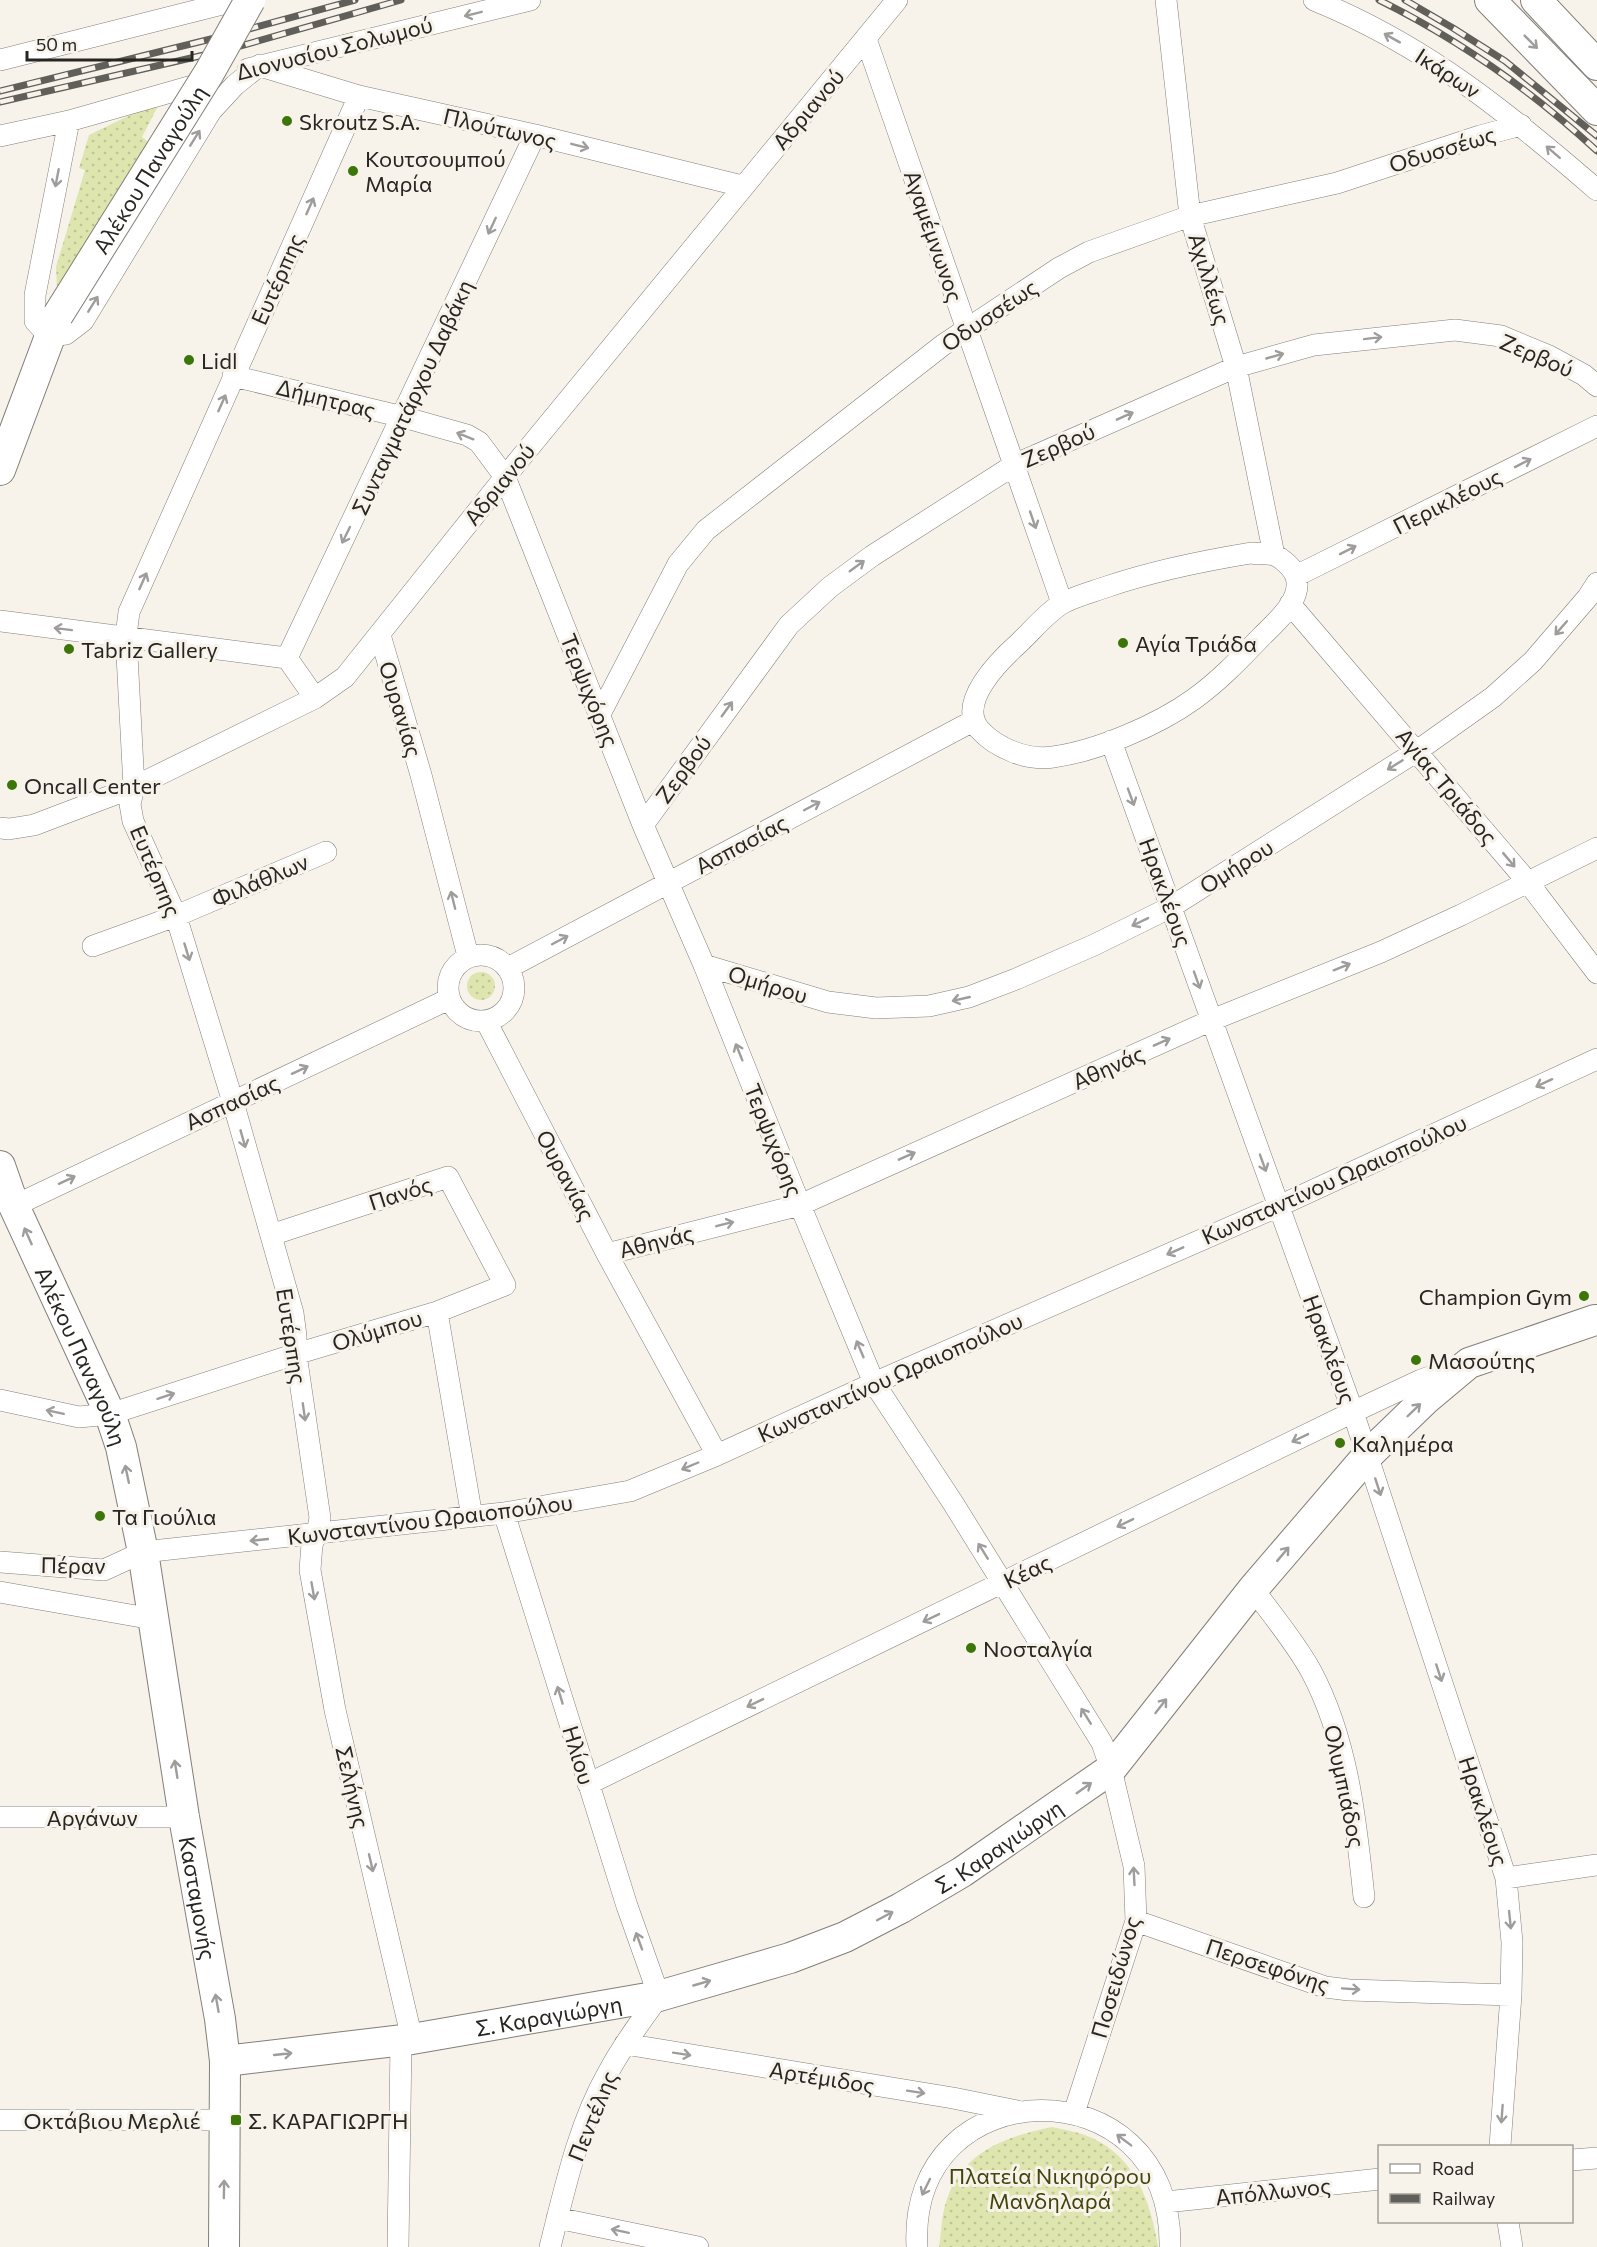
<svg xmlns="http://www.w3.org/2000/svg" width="1597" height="2247" font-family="Commissioner,sans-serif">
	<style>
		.grass { fill: url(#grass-dots) }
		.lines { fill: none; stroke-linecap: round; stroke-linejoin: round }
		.street-casing { stroke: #837f78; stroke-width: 22 }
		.secondary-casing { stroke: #837f78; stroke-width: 32 }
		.street { stroke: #fff; stroke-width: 21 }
		.secondary { stroke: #fff; stroke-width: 30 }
		.rail-casing { stroke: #615f5a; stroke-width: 7 }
		.rail { stroke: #f7f3eb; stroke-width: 4.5; stroke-dasharray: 14; stroke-linecap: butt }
		.secondary-bridge-casing { stroke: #837f78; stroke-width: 32; stroke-linecap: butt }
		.secondary-bridge { stroke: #fff; stroke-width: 30 }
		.oneway { stroke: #9e9d9c }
		.poi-dot { fill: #3c7609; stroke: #f7f3eb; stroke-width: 2 }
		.labels { text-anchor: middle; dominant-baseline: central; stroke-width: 6; stroke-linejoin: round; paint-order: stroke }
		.street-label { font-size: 22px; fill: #282623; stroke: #f7f3eb }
		.poi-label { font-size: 22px; fill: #282623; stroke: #f7f3eb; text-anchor: start }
		.park-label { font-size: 22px; fill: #42450c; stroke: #f7f3eb }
	</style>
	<defs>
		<pattern id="grass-dots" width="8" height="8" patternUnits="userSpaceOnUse" patternTransform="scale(1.5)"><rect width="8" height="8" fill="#dfe5ae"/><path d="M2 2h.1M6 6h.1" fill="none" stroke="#bfc495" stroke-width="1.8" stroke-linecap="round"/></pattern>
	</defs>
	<rect width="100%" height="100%" fill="#f7f3eb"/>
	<path class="grass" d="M 155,103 L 158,106 L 142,137 L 148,142 L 57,287 L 56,267 L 85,170 L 79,168 L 89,135 Z
		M467 986a14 14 0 1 1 28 0a14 14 0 1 1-28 0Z
		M 1052,2127 C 1065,2130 1080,2132 1092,2138 C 1136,2158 1151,2203 1158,2247 L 939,2247 C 941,2236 941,2225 943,2214 C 955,2155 999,2138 1052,2127 Z"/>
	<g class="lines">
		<defs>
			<path id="street" d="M 1166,0 L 1190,216 L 1236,367 L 1274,555
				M 1314,0 C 1425,45 1508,113 1597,190
				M 866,39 L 1062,603
				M 0,60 L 238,0
				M 260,66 L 359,96 L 535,135 L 742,186
				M 248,69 L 530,0
				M 359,96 L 129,612 L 126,636 L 134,787 L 130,804 L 133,821 L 176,916 L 233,1102 L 293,1313 L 296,1336 L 296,1354 L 320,1518 L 317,1534 L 312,1544 L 310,1570 L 335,1710 L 412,2039
				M 69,121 L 35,295 L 35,321 L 49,336 L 66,334 L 83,321 L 211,111 L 235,85 L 260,65
				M 0,136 L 69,121 L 206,82
				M 233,376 L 403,417 L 467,435 L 479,442 L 505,477 L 643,825 L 704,965 L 800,1205 L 874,1383 L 953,1503 L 1102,1743 L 1111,1769 L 1134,1866 L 1136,1921 L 1074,2113
				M 1251,553 C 1258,554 1267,553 1274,555 C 1282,558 1294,569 1296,577 C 1303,600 1275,623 1261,637 C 1240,659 1219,681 1194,699 C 1158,725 1097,751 1053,757 C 1027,761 996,748 979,729 C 957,702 1000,660 1019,643 C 1033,630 1047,612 1063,603 C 1076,596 1092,592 1106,587 C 1153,571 1202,561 1251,553 Z
				M 1296,576 L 1597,426
				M 1290,604 L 1527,881 L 1597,973
				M 0,621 L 287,658
				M 380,635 L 421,775 L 468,956
				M 287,658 L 535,135
				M 287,658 L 315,698
				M 600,714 L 678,564 L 706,530 L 943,345 L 1059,268 L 1089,252 L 1190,216 L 1337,183 L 1480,136 L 1521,125
				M 1111,741 L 1353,1412 L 1506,1878 L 1512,1942 L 1511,1995 L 1500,2146
				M 643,825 L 789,625 L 830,587 L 872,556 L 1014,465 L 1236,367 L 1314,345 L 1455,330 L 1501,336 L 1549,356 L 1584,375 L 1597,386
				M 0,828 L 9,829 L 34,825 L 134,787 L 315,698 L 345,677 L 505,477 L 897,0
				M 93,946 L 176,916 L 326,852
				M448 988a33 33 0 1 1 66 0a33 33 0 1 1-66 0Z
				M 704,965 L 828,1002 L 876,1008 L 929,1006 L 969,997 L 1016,979 L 1094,945 L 1171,907 L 1417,751 L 1493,697 L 1533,661 L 1588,597 L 1597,583
				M 508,968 L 973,721
				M 486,1021 L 607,1254 L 717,1455
				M 14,1206 L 449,999
				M 607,1254 L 800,1205 L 1212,1020 L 1381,952 L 1461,915 L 1597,848
				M 437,1312 L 472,1517
				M 0,1400 L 79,1417 L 110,1414 L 296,1354 L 437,1312 L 505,1285 L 448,1177 L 271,1235
				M 504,1513 L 627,1906 L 659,1996 C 641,2021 622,2046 608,2073 C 578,2126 565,2188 550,2247
				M 0,1562 L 104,1570 L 143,1552 L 504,1513 L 630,1491 L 717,1455 L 874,1383 L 1279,1206 L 1597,1059
				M 1253,1589 C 1273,1616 1295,1642 1311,1671 C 1348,1740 1356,1821 1364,1897
				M 0,1592 L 153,1619
				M 588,1784 L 1353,1412 L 1421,1380 L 1455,1368
				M 0,1817 L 184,1817
				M 1506,1878 L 1597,1865
				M 1136,1921 L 1325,1987 L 1349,1990 L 1511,1995
				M 625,2044 L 953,2098 L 1017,2111
				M 0,2120 L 225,2120
				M 1572,2160 L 1597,2158
				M 1166,2202 L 1380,2179
				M 557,2218 L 698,2247
				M 1508,2222 L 1512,2247
				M 398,2247 L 401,2041
				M 917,2247 C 907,2067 1173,2063 1170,2247"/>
			<g id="secondary">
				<path d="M 1490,0 L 1597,110"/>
				<path d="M 1536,0 L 1597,65"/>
				<path d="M 0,470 L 58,315"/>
				<path id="s1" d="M 0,1166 L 14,1206 L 110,1414 L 121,1447 L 143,1552 L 184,1817 L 220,2019 L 225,2061 L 224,2247"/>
				<path id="s2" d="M 225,2061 L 412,2039 L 659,1996 L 790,1958 L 845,1937 L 901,1908 L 962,1872 L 1111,1769 L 1253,1589 L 1368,1455 L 1426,1399 L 1469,1363 L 1595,1320"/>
			</g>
		</defs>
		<use href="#street" class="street-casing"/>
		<use href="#secondary" class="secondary-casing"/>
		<use href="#street" class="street"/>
		<use href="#secondary" class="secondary"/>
		<defs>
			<path id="rail" d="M 1379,0 C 1458,39 1532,91 1597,151
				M 1405,0 L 1453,28 L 1505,61 L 1597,136
				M 0,91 L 223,36 L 355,0
				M 0,102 L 230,49 L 401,0"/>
		</defs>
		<use href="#rail" class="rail-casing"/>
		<use href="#rail" class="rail"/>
		<defs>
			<g id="secondary-bridge">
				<path id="s3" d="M 58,315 L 209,73 L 250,0"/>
			</g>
		</defs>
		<use href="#secondary-bridge" class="secondary-bridge-casing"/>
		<use href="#secondary-bridge" class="secondary-bridge"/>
	</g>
	<defs><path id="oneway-shaft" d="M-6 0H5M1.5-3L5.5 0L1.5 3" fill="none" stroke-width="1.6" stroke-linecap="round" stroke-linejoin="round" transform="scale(1.5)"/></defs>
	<g class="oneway">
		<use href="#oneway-shaft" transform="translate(473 14) rotate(166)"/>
		<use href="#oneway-shaft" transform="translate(1392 38) rotate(-151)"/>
		<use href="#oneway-shaft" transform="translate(1531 42) rotate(45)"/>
		<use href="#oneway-shaft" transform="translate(195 138) rotate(-58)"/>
		<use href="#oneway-shaft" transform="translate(580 146) rotate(14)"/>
		<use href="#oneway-shaft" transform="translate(1553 152) rotate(-139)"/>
		<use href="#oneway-shaft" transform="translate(57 178) rotate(101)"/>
		<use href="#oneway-shaft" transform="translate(310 206) rotate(-66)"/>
		<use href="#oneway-shaft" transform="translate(492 226) rotate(115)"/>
		<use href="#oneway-shaft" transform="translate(93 304) rotate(-58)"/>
		<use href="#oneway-shaft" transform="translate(1373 338) rotate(-7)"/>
		<use href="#oneway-shaft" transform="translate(1275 356) rotate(-16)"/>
		<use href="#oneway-shaft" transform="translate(222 403) rotate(-66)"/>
		<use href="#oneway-shaft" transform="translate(1125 416) rotate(-24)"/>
		<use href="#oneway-shaft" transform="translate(465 436) rotate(-158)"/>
		<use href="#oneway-shaft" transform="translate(1523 463) rotate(-27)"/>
		<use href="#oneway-shaft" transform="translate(1033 520) rotate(71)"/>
		<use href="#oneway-shaft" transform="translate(346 535) rotate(116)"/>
		<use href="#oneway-shaft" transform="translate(1348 550) rotate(-27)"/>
		<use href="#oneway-shaft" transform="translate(857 566) rotate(-36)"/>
		<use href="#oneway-shaft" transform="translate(143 581) rotate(-66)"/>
		<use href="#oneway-shaft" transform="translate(1561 628) rotate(131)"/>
		<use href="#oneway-shaft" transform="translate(63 629) rotate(-173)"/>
		<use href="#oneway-shaft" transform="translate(727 709) rotate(-54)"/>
		<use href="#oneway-shaft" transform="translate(1395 765) rotate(148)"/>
		<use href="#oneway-shaft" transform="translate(1131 797) rotate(70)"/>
		<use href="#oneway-shaft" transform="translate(812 806) rotate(-28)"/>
		<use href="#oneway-shaft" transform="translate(1509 860) rotate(50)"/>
		<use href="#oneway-shaft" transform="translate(453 900) rotate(-104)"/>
		<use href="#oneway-shaft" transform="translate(1140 922) rotate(154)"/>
		<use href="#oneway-shaft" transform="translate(560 940) rotate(-28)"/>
		<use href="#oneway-shaft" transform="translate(187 952) rotate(73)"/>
		<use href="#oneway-shaft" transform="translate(1342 967) rotate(-22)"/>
		<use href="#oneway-shaft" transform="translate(1197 980) rotate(70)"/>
		<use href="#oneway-shaft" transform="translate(961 999) rotate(167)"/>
		<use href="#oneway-shaft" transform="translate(1162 1042) rotate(-24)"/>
		<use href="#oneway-shaft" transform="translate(739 1052) rotate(-112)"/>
		<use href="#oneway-shaft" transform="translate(300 1070) rotate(-25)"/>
		<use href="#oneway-shaft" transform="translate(1544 1083) rotate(155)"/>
		<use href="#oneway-shaft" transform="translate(243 1139) rotate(74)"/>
		<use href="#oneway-shaft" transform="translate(907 1156) rotate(-24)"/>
		<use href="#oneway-shaft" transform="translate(1263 1163) rotate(70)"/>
		<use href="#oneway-shaft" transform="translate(67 1180) rotate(-25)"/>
		<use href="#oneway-shaft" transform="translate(725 1224) rotate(-14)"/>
		<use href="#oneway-shaft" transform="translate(28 1236) rotate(-114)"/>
		<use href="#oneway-shaft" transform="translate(1175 1251) rotate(156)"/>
		<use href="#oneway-shaft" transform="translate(860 1349) rotate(-113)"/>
		<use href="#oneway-shaft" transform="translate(166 1396) rotate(-18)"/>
		<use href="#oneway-shaft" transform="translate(1414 1410) rotate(-44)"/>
		<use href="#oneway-shaft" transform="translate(55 1412) rotate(-168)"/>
		<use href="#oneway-shaft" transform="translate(304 1412) rotate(82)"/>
		<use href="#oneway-shaft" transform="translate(1300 1438) rotate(154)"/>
		<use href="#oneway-shaft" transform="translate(690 1466) rotate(157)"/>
		<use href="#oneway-shaft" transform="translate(127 1474) rotate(-102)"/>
		<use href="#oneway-shaft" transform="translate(1378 1487) rotate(72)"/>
		<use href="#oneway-shaft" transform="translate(1125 1523) rotate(154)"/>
		<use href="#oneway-shaft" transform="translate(259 1540) rotate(174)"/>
		<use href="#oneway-shaft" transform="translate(983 1551) rotate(-122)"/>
		<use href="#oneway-shaft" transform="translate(1283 1554) rotate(-50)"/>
		<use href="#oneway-shaft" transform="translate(313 1591) rotate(80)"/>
		<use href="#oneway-shaft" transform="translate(931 1618) rotate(154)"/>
		<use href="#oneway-shaft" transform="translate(1439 1673) rotate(72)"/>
		<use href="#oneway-shaft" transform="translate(560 1695) rotate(-107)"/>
		<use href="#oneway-shaft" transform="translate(755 1703) rotate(154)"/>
		<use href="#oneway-shaft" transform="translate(1161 1706) rotate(-52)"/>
		<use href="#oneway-shaft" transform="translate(1086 1716) rotate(-122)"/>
		<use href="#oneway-shaft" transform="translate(176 1769) rotate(-99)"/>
		<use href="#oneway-shaft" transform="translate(1084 1788) rotate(-35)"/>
		<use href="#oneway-shaft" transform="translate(371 1863) rotate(77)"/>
		<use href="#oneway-shaft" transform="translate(1134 1876) rotate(-93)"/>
		<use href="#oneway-shaft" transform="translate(885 1916) rotate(-28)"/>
		<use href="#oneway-shaft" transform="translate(1510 1920) rotate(84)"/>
		<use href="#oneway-shaft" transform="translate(639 1941) rotate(-110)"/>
		<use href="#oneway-shaft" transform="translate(702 1983) rotate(-16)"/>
		<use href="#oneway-shaft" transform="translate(1351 1989) rotate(4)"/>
		<use href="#oneway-shaft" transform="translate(217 2003) rotate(-100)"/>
		<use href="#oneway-shaft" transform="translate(283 2054) rotate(-6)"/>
		<use href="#oneway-shaft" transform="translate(682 2054) rotate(9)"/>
		<use href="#oneway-shaft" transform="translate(916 2092) rotate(9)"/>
		<use href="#oneway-shaft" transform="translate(1502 2114) rotate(94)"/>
		<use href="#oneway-shaft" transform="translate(1124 2140) rotate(-143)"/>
		<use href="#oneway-shaft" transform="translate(926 2187) rotate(116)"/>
		<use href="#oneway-shaft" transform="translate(224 2189) rotate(-89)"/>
		<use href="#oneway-shaft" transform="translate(620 2231) rotate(-168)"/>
	</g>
	<g class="poi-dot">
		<circle cx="287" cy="121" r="6"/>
		<circle cx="353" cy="171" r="6"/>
		<circle cx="189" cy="360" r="6"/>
		<circle cx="1123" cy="643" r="6"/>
		<circle cx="69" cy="649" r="6"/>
		<circle cx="12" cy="785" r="6"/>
		<circle cx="1584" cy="1296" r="6"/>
		<circle cx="1416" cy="1360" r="6"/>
		<circle cx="1340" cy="1443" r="6"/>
		<circle cx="100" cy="1516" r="6"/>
		<circle cx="971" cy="1648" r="6"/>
		<rect x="230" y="2114" width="12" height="12" rx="3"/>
	</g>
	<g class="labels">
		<g class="street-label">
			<text transform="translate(334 48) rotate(-14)">Διονυσίου Σολωμού</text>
			<text transform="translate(1448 73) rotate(33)">Ικάρων</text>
			<text transform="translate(808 109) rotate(-50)">Αδριανού</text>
			<text transform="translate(500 128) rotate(13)">Πλούτωνος</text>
			<text transform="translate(1442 149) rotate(-17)">Οδυσσέως</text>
			<text stroke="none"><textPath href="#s3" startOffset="172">Αλέκου Παναγούλη</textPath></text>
			<text transform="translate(934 236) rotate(71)">Αγαμέμνωνος</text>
			<text transform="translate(277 279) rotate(-66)">Ευτέρπης</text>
			<text transform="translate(1210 279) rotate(73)">Αχιλλέως</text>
			<text transform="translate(989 315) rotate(-34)">Οδυσσέως</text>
			<text transform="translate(1537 355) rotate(23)">Ζερβού</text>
			<text transform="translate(412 397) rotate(-65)">Συνταγματάρχου Δαβάκη</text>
			<text transform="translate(326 398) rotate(14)">Δήμητρας</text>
			<text transform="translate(1058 445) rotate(-24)">Ζερβού</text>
			<text transform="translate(499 484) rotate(-51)">Αδριανού</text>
			<text transform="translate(1447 501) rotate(-27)">Περικλέους</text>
			<text transform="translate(590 690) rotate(68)">Τερψιχόρης</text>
			<text transform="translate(401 709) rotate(73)">Ουρανίας</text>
			<text transform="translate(683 769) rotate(-54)">Ζερβού</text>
			<text transform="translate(1447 786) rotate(50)">Αγίας Τριάδος</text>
			<text transform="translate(741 844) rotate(-28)">Ασπασίας</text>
			<text transform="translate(1236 866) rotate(-32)">Ομήρου</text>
			<text transform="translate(156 871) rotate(67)">Ευτέρπης</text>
			<text transform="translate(260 880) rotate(-23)">Φιλάθλων</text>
			<text transform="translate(1166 892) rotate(70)">Ηρακλέους</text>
			<text transform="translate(768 984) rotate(17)">Ομήρου</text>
			<text transform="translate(1108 1067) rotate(-24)">Αθηνάς</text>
			<text transform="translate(232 1102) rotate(-25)">Ασπασίας</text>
			<text transform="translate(774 1140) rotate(68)">Τερψιχόρης</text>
			<text transform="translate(566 1175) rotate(62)">Ουρανίας</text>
			<text transform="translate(1334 1179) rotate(-24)">Κωνσταντίνου Ωραιοπούλου</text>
			<text transform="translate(400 1193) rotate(-18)">Πανός</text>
			<text transform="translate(656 1241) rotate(-14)">Αθηνάς</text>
			<text transform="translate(377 1330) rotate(-17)">Ολύμπου</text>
			<text transform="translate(292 1336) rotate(81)">Ευτέρπης</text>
			<text transform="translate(1330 1349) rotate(70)">Ηρακλέους</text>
			<text stroke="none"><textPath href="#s1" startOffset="207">Αλέκου Παναγούλη</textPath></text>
			<text transform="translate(890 1377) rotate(-24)">Κωνσταντίνου Ωραιοπούλου</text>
			<text transform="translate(430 1519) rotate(-7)">Κωνσταντίνου Ωραιοπούλου</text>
			<text transform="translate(73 1565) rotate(1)">Πέραν</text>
			<text transform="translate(1027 1571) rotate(-26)">Κέας</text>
			<text transform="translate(579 1755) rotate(73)">Ηλίου</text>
			<text transform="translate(1345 1786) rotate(78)">Ολυμπιάδος</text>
			<text transform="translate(353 1787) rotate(77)">Σελήνης</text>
			<text transform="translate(1484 1811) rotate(72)">Ηρακλέους</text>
			<text x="92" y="1817">Αργάνων</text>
			<text stroke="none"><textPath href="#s2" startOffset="813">Σ. Καραγιώργη</textPath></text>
			<text stroke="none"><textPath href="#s1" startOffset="764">Κασταμονής</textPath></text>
			<text transform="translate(1268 1965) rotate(18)">Περσεφόνης</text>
			<text transform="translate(1115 1977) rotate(-74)">Ποσειδώνος</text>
			<text stroke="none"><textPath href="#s2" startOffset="327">Σ. Καραγιώργη</textPath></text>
			<text transform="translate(822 2077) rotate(9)">Αρτέμιδος</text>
			<text transform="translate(592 2116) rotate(-68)">Πεντέλης</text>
			<text x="112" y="2120">Οκτάβιου Μερλιέ</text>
			<text transform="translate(1273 2191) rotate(-6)">Απόλλωνος</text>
		</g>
		<g class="poi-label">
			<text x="299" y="121">Skroutz S.A.</text>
			<text x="365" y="158">Κουτσουμπού<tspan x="365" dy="25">Μαρία</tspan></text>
			<text x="201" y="360">Lidl</text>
			<text x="1135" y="643">Αγία Τριάδα</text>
			<text x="81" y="649">Tabriz Gallery</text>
			<text x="24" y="785">Oncall Center</text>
			<text x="1572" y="1296" text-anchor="end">Champion Gym</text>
			<text x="1428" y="1360">Μασούτης</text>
			<text x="1352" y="1443">Καλημέρα</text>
			<text x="112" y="1516">Τα Γιούλια</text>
			<text x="983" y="1648">Νοσταλγία</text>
			<text x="248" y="2120">Σ. ΚΑΡΑΓΙΩΡΓΗ</text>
		</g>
		<g class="park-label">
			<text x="1050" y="2175">Πλατεία Νικηφόρου<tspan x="1050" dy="25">Μανδηλαρά</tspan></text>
		</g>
	</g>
	<rect x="1378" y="2145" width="195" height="78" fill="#f7f3eb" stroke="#a4a19b" stroke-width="1.5"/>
	<rect x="1390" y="2164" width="30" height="9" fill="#ffffff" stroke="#a4a19b" stroke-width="1.5"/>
	<text x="1432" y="2175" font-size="18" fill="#282623">Road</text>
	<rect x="1390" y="2194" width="30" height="9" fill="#615f5a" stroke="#a4a19b" stroke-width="1.5"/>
	<text x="1432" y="2205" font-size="18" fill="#282623">Railway</text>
	<path d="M27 51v9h165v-9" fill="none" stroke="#282623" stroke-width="3"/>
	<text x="36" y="51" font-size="18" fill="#282623" stroke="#f7f3eb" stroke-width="4.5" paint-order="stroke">50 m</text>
</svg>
